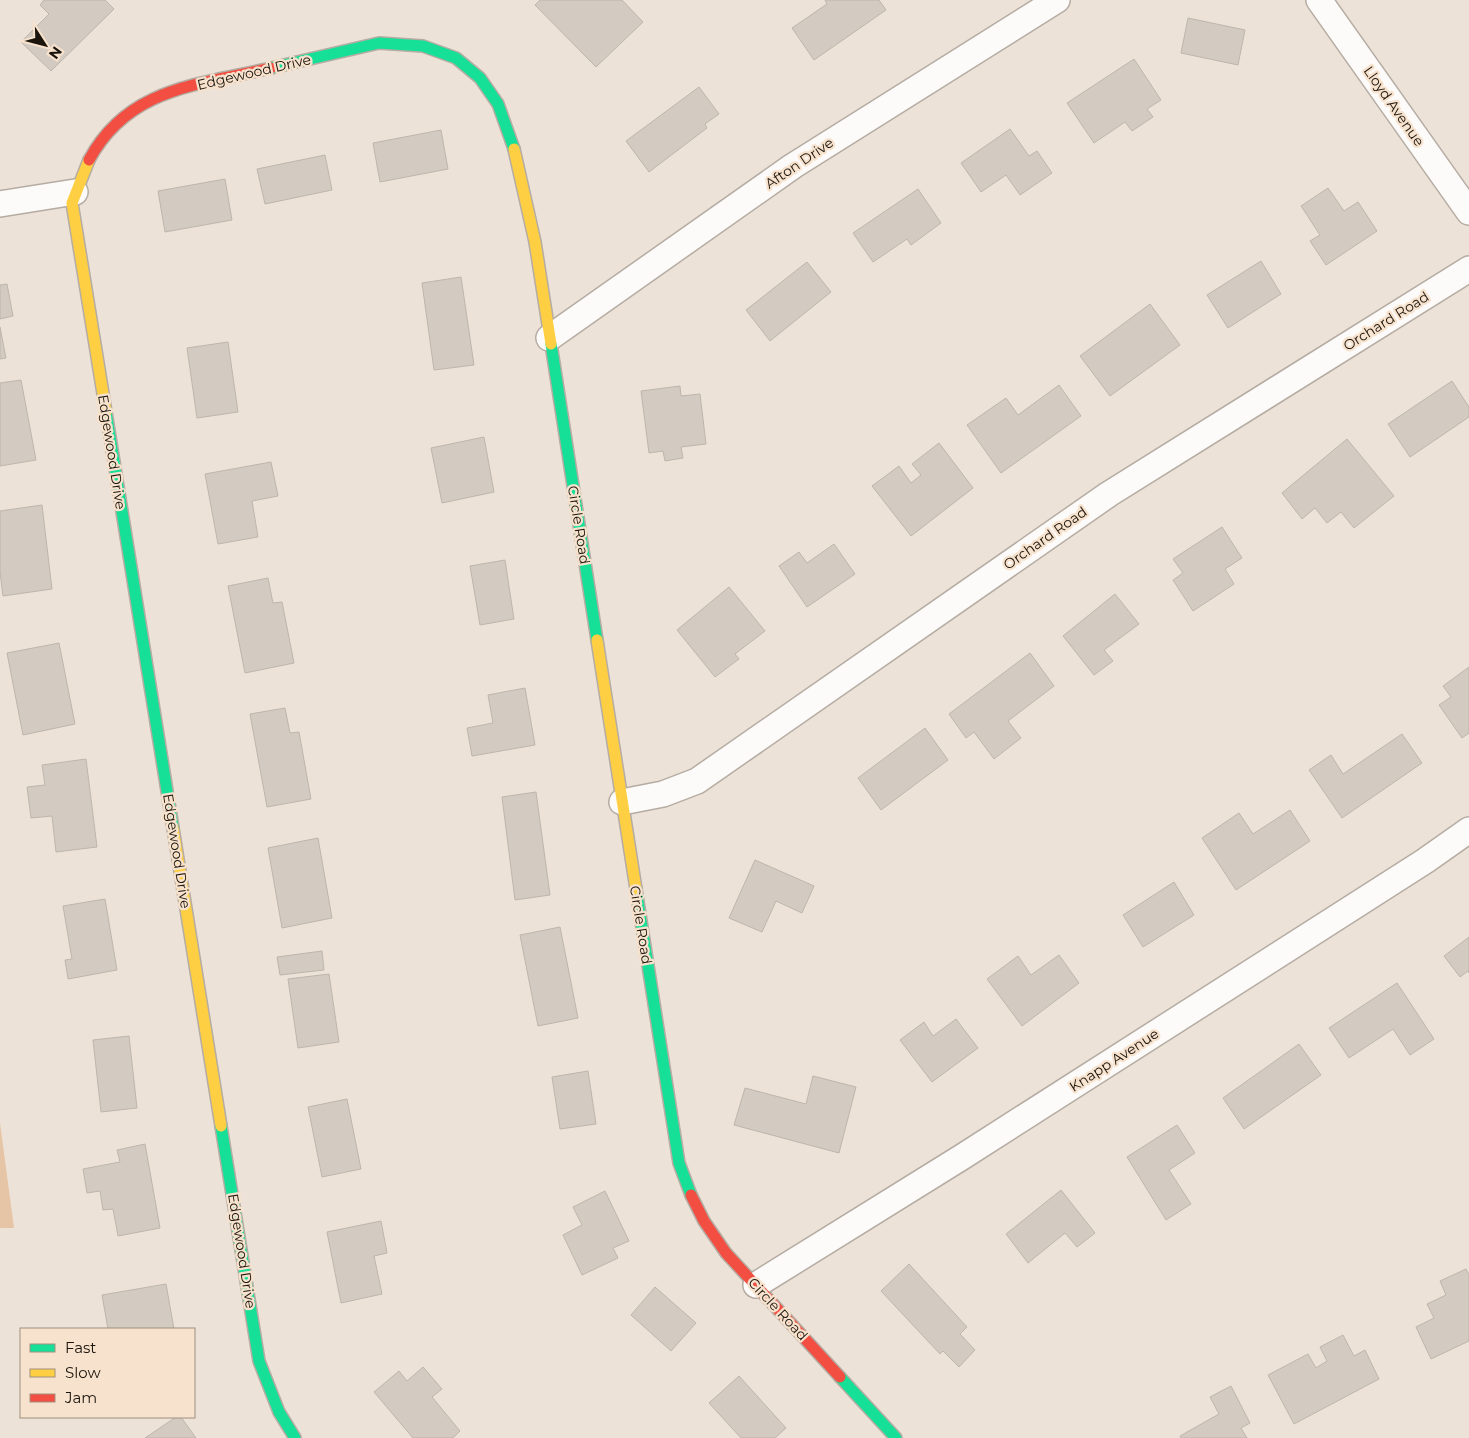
<svg xmlns="http://www.w3.org/2000/svg" width="1469" height="1438" font-family="Montserrat,sans-serif">
	<style>
		.green { fill: #e5c5a5 }
		.building { fill: #d3cac1; stroke: #beb5ac }
		.lines { fill: none; stroke-linecap: round; stroke-linejoin: round }
		.street-casing { stroke: #b5aca3; stroke-width: 28 }
		.fast-casing { stroke: #b5aca3; stroke-width: 14 }
		.slow-casing { stroke: #b5aca3; stroke-width: 14 }
		.jam-casing { stroke: #b5aca3; stroke-width: 14 }
		.street { stroke: #fcfbf9; stroke-width: 25 }
		.fast { stroke: #16e098; stroke-width: 11 }
		.slow { stroke: #ffcf43; stroke-width: 11 }
		.jam { stroke: #f24e42; stroke-width: 11 }
		.labels { text-anchor: middle; dominant-baseline: central; stroke-width: 4.5; stroke-linejoin: round; paint-order: stroke }
		.street-label { font-size: 14px; fill: #1b140c; stroke: #f7e2cd }
	</style>
	<rect width="100%" height="100%" fill="#ede2d7"/>
	<path class="green" d="M 0,1123 L 14,1228 L 0,1228 Z"/>
	<path class="building" d="M 44,0 L 105,0 L 114,9 L 51,71 L 21,42 L 49,14 L 40,5 Z
		M 540,0 L 622,0 L 643,22 L 596,67 L 535,5 Z
		M 825,0 L 879,0 L 886,10 L 814,60 L 792,28 L 827,4 Z
		M 1188,18 L 1245,30 L 1238,65 L 1181,53 Z
		M 1134,59 L 1161,100 L 1147,109 L 1153,117 L 1132,131 L 1125,122 L 1094,143 L 1067,103 Z
		M 699,87 L 719,114 L 705,124 L 707,128 L 649,172 L 626,141 Z
		M 1010,129 L 1029,156 L 1037,151 L 1052,173 L 1020,195 L 1006,175 L 981,192 L 961,163 Z
		M 441,130 L 448,169 L 380,182 L 373,143 Z
		M 325,155 L 332,190 L 265,204 L 257,169 Z
		M 225,179 L 232,220 L 165,232 L 158,191 Z
		M 1328,188 L 1344,211 L 1358,202 L 1377,231 L 1326,265 L 1310,241 L 1320,235 L 1301,206 Z
		M 918,189 L 941,223 L 911,245 L 907,239 L 873,262 L 853,233 Z
		M 1261,261 L 1281,294 L 1228,328 L 1207,295 Z
		M 807,262 L 831,292 L 770,341 L 746,310 Z
		M 461,277 L 474,365 L 434,370 L 422,283 Z
		M 7,284 L 13,316 L 0,319 L 0,285 Z
		M 1150,304 L 1180,345 L 1110,396 L 1080,356 Z
		M 0,327 L 6,358 L 0,359 Z
		M 228,342 L 238,412 L 197,418 L 187,348 Z
		M 21,380 L 36,460 L 0,466 L 0,383 Z
		M 1452,381 L 1469,407 L 1469,417 L 1410,457 L 1388,424 Z
		M 1059,385 L 1081,416 L 1001,473 L 967,425 L 1006,398 L 1018,415 Z
		M 680,386 L 681,396 L 700,394 L 706,444 L 681,447 L 683,458 L 665,461 L 663,451 L 649,453 L 641,391 Z
		M 484,437 L 494,492 L 442,503 L 431,448 Z
		M 1347,439 L 1394,496 L 1354,528 L 1341,512 L 1327,523 L 1315,508 L 1302,519 L 1282,493 Z
		M 939,443 L 973,488 L 911,536 L 872,486 L 899,466 L 911,483 L 921,475 L 912,464 Z
		M 271,462 L 278,496 L 252,501 L 258,537 L 218,544 L 205,474 Z
		M 42,505 L 52,589 L 3,596 L 0,572 L 0,511 Z
		M 1222,527 L 1242,558 L 1225,569 L 1234,584 L 1193,611 L 1173,580 L 1183,573 L 1173,559 Z
		M 834,544 L 855,574 L 807,607 L 779,566 L 799,552 L 807,563 Z
		M 505,560 L 514,619 L 480,625 L 470,566 Z
		M 268,578 L 273,603 L 282,602 L 294,663 L 245,673 L 228,586 Z
		M 729,587 L 765,631 L 735,654 L 739,659 L 715,677 L 677,630 Z
		M 1115,594 L 1139,624 L 1104,650 L 1113,661 L 1094,675 L 1063,636 Z
		M 59,643 L 75,724 L 23,735 L 7,653 Z
		M 1030,653 L 1054,686 L 1008,721 L 1021,738 L 994,759 L 974,732 L 966,738 L 949,714 Z
		M 1469,667 L 1469,733 L 1462,738 L 1439,705 L 1451,697 L 1443,686 Z
		M 525,688 L 535,745 L 472,756 L 467,728 L 493,723 L 488,695 Z
		M 285,708 L 290,733 L 299,732 L 311,799 L 267,807 L 250,714 Z
		M 925,728 L 948,760 L 881,810 L 858,778 Z
		M 1402,734 L 1422,763 L 1342,818 L 1309,770 L 1331,755 L 1343,774 Z
		M 86,759 L 97,847 L 56,852 L 52,816 L 31,818 L 27,787 L 45,785 L 42,765 Z
		M 536,792 L 550,895 L 515,900 L 502,797 Z
		M 1290,810 L 1310,841 L 1236,890 L 1202,838 L 1239,813 L 1253,834 Z
		M 318,838 L 332,918 L 282,928 L 268,848 Z
		M 755,860 L 814,886 L 802,913 L 776,901 L 762,932 L 729,918 Z
		M 1174,882 L 1194,915 L 1143,947 L 1123,915 Z
		M 105,899 L 117,970 L 68,979 L 65,960 L 72,959 L 63,906 Z
		M 560,927 L 578,1018 L 538,1026 L 520,935 Z
		M 1469,937 L 1469,973 L 1468,971 L 1460,977 L 1444,956 Z
		M 322,951 L 324,970 L 280,975 L 277,957 Z
		M 1059,955 L 1079,983 L 1022,1026 L 987,979 L 1018,956 L 1031,975 Z
		M 329,974 L 339,1042 L 298,1048 L 288,979 Z
		M 1397,983 L 1434,1039 L 1410,1055 L 1393,1029 L 1349,1058 L 1329,1028 Z
		M 956,1019 L 978,1048 L 932,1082 L 900,1040 L 924,1022 L 933,1036 Z
		M 129,1036 L 137,1108 L 101,1112 L 93,1040 Z
		M 1299,1044 L 1321,1075 L 1244,1129 L 1223,1098 Z
		M 588,1071 L 596,1124 L 560,1129 L 552,1077 Z
		M 813,1076 L 856,1087 L 839,1153 L 734,1125 L 745,1088 L 806,1104 Z
		M 347,1099 L 361,1169 L 322,1177 L 308,1107 Z
		M 1177,1125 L 1195,1153 L 1169,1170 L 1191,1204 L 1166,1220 L 1127,1157 Z
		M 145,1144 L 160,1228 L 118,1236 L 113,1209 L 103,1210 L 100,1191 L 87,1193 L 83,1169 L 120,1162 L 117,1150 Z
		M 1061,1190 L 1095,1233 L 1077,1247 L 1065,1233 L 1028,1263 L 1006,1234 Z
		M 605,1191 L 629,1241 L 613,1248 L 618,1258 L 582,1275 L 563,1235 L 582,1225 L 573,1207 Z
		M 381,1221 L 387,1253 L 374,1256 L 382,1294 L 341,1303 L 327,1232 Z
		M 909,1264 L 967,1327 L 960,1334 L 975,1350 L 959,1367 L 943,1351 L 940,1354 L 881,1291 Z
		M 1466,1269 L 1469,1275 L 1469,1341 L 1431,1359 L 1416,1327 L 1434,1318 L 1427,1304 L 1446,1295 L 1440,1281 Z
		M 166,1284 L 174,1329 L 108,1329 L 102,1295 Z
		M 655,1287 L 696,1323 L 671,1351 L 631,1315 Z
		M 1343,1335 L 1354,1356 L 1365,1350 L 1379,1379 L 1294,1424 L 1268,1375 L 1308,1354 L 1316,1368 L 1327,1361 L 1320,1347 Z
		M 423,1367 L 442,1389 L 432,1397 L 460,1431 L 453,1438 L 413,1438 L 374,1392 L 399,1371 L 407,1381 Z
		M 739,1376 L 786,1428 L 775,1438 L 741,1438 L 709,1403 Z
		M 1231,1386 L 1250,1423 L 1241,1428 L 1247,1438 L 1181,1438 L 1180,1436 L 1219,1414 L 1210,1397 Z
		M 176,1417 L 181,1417 L 196,1438 L 145,1438 Z"/>
	<g class="lines">
		<defs>
			<path id="street" d="M 1319,0 L 1469,212
				M 0,204 L 75,192
				M 549,338 L 793,166 L 1057,0
				M 622,802 L 663,794 L 697,781 L 1109,494 L 1469,269
				M 756,1285 L 962,1157 L 1425,861 L 1469,830"/>
			<path id="fast" d="M 271,68 L 379,43 L 423,46 L 456,58 L 480,78 L 498,104 L 514,149
				M 551,344 L 597,640
				M 106,412 L 173,828
				M 636,889 L 679,1163 L 691,1195
				M 221,1126 L 259,1361 L 279,1412 L 295,1438
				M 840,1377 L 896,1438"/>
			<path id="slow" d="M 514,149 L 535,242 L 551,344
				M 89,160 L 72,203 L 106,412
				M 597,640 L 636,889
				M 173,828 L 221,1126"/>
			<path id="jam" d="M 89,160 C 128,87 199,85 271,68
				M 691,1195 L 704,1221 L 726,1253 L 840,1377"/>
		</defs>
		<use href="#street" class="street-casing"/>
		<use href="#fast" class="fast-casing"/>
		<use href="#slow" class="slow-casing"/>
		<use href="#jam" class="jam-casing"/>
		<use href="#street" class="street"/>
		<use href="#fast" class="fast"/>
		<use href="#slow" class="slow"/>
		<use href="#jam" class="jam"/>
	</g>
	<g class="labels">
		<g class="street-label">
			<text transform="translate(254 72) rotate(-13)">Edgewood Drive</text>
			<text transform="translate(1394 106) rotate(55)">Lloyd Avenue</text>
			<text transform="translate(799 163) rotate(-34)">Afton Drive</text>
			<text transform="translate(1386 321) rotate(-32)">Orchard Road</text>
			<text transform="translate(112 452) rotate(81)">Edgewood Drive</text>
			<text transform="translate(579 525) rotate(81)">Circle Road</text>
			<text transform="translate(1045 538) rotate(-35)">Orchard Road</text>
			<text transform="translate(177 851) rotate(81)">Edgewood Drive</text>
			<text transform="translate(641 925) rotate(81)">Circle Road</text>
			<text transform="translate(1114 1060) rotate(-33)">Knapp Avenue</text>
			<text transform="translate(242 1251) rotate(81)">Edgewood Drive</text>
			<text transform="translate(778 1309) rotate(47)">Circle Road</text>
		</g>
	</g>
	<rect x="20" y="1328" width="175" height="90" fill="#f7e2cd" stroke="#9f9080"/>
	<rect x="30" y="1344" width="25" height="8" fill="#16e098" stroke="#9f9080"/>
	<text x="65" y="1353" font-size="15" fill="#1b140c">Fast</text>
	<rect x="30" y="1369" width="25" height="8" fill="#ffcf43" stroke="#9f9080"/>
	<text x="65" y="1378" font-size="15" fill="#1b140c">Slow</text>
	<rect x="30" y="1394" width="25" height="8" fill="#f24e42" stroke="#9f9080"/>
	<text x="65" y="1403" font-size="15" fill="#1b140c">Jam</text>
	<g transform="translate(45 45) rotate(126)" stroke="#f7e2cd" stroke-width="4" paint-order="stroke">
	<path d="M0-4L9 19L0 12L-9 19Z" fill="#1b140c"/>
	<text y="-8" font-size="14" font-weight="bold" text-anchor="middle" fill="#1b140c">N</text>
	</g>
</svg>
